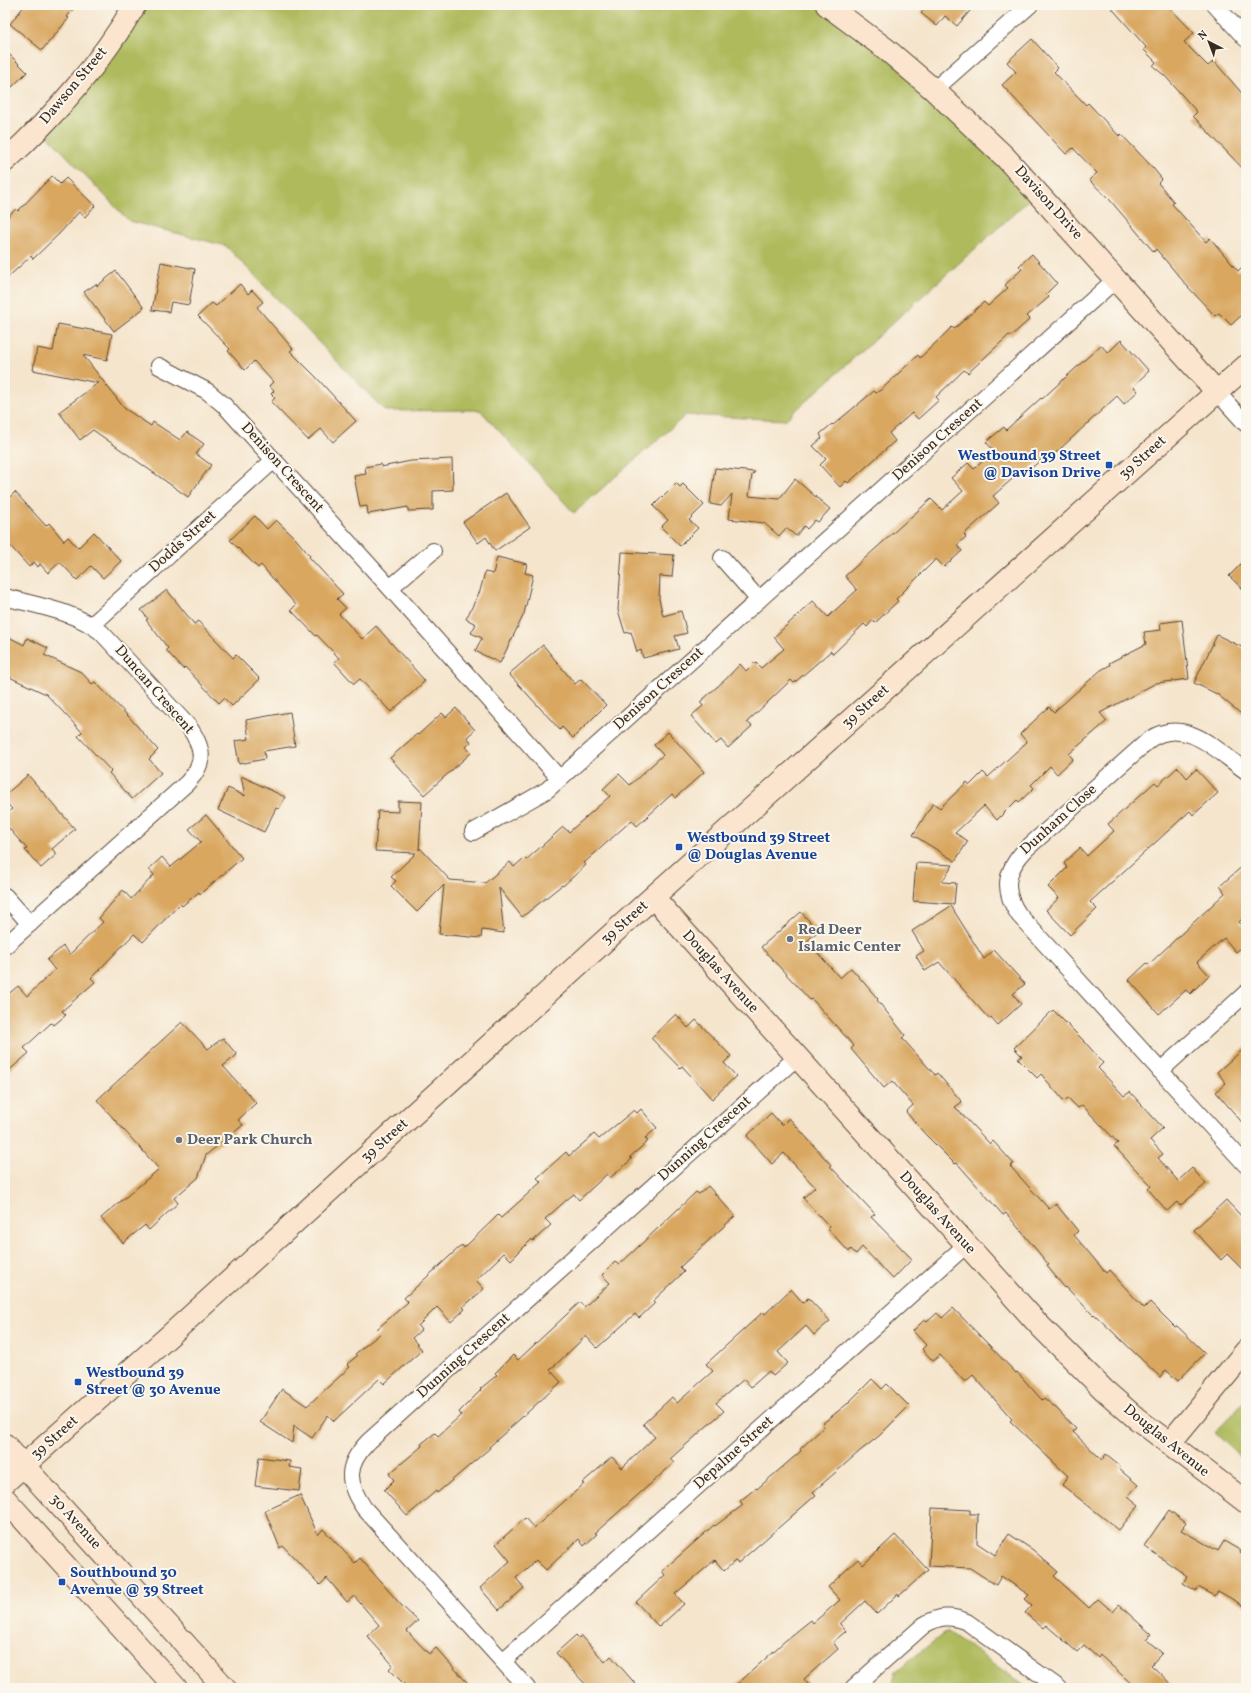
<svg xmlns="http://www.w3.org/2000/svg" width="1251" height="1693" font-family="Vollkorn,serif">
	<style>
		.green { fill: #aeba5c; stroke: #74723d }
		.building { fill: #d9a761 }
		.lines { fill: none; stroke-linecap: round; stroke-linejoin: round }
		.street-casing { stroke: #574638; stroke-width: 18 }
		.secondary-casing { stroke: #574638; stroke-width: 24 }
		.street { stroke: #fff; stroke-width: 16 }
		.secondary { stroke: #fbe5cf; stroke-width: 22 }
		.transit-dot { fill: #1a4fb4; stroke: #fbf7ec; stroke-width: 1.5 }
		.worship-dot { fill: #6b7280; stroke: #fbf7ec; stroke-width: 1.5 }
		.labels { text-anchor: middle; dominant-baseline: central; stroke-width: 4; stroke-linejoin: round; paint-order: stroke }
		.street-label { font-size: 15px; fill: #3b2a1e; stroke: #fbf7ec }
		.transit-label { font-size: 15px; font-weight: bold; fill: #164399; stroke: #fbf7ec; text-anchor: start }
		.worship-label { font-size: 15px; font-weight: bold; fill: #5b616d; stroke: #fbf7ec; text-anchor: start }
	</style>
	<rect width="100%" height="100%" fill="#fbf7ec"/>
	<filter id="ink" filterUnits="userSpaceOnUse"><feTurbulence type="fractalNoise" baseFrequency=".025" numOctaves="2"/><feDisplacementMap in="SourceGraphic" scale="8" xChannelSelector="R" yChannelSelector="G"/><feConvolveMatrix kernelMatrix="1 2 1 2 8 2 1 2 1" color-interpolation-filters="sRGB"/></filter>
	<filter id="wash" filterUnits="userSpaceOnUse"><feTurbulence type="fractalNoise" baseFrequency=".012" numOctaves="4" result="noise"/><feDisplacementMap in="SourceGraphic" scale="16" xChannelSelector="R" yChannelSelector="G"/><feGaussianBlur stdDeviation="0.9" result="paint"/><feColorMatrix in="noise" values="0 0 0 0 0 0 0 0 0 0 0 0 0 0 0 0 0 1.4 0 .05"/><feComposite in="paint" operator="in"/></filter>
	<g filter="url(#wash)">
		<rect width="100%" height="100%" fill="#f5e5cd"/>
		<path class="green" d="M 135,5 L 827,5 L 1038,192 L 785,420 L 686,415 L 574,513 L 480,410 L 385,411 L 226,246 L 129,221 L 39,127 Z
			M 1246,1399 L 1246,1462 L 1215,1433 Z
			M 947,1631 L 1028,1688 L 892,1688 L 896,1671 Z"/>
		<g id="blocks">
			<path class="building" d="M 25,5 L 76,5 L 67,17 L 69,18 L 42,50 L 10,24 Z
				M 928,5 L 975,5 L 957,26 L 945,16 L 937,26 L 921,13 Z
				M 1109,5 L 1167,5 L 1194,33 L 1184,42 L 1208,66 L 1214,61 L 1246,98 L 1246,172 L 1193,116 L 1197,112 L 1165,76 L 1153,66 L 1156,62 L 1144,50 L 1146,47 Z
				M 1032,39 L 1058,68 L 1054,72 L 1086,105 L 1088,103 L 1119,136 L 1121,134 L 1153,168 L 1162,179 L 1158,183 L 1174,202 L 1172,204 L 1206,242 L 1210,238 L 1238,271 L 1246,263 L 1246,311 L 1231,325 L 1219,313 L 1215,316 L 1188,287 L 1156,249 L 1154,252 L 1109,199 L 1089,180 L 1097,173 L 1073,148 L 1066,154 L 1002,85 L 1016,72 L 1007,62 Z
				M 5,50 L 27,72 L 5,94 Z
				M 52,176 L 60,184 L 66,178 L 95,206 L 85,217 L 79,212 L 59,234 L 33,259 L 31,256 L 5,280 L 5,219 L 16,209 L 18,211 Z
				M 1032,254 L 1057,283 L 1046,294 L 1049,297 L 1027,316 L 1030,319 L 1011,336 L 1009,335 L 968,373 L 964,370 L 936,397 L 939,400 L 918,419 L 912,413 L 889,433 L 895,441 L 848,483 L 846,481 L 840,487 L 820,465 L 826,459 L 813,446 L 822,438 L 820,434 L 832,424 L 833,425 L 874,391 L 876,393 L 882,389 L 918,355 L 920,358 L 952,327 L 954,329 L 984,302 L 988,306 L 1008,288 L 1005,285 L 1022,269 L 1019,266 Z
				M 161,262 L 195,269 L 189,305 L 171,302 L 169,312 L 152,310 Z
				M 116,271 L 144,308 L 114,331 L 84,292 L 96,284 L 97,286 Z
				M 240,284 L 248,294 L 252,290 L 263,302 L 257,307 L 293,349 L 290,351 L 316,377 L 356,421 L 333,442 L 321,429 L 308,440 L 271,402 L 275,398 L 271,394 L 274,391 L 269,386 L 273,382 L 254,361 L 245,370 L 228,351 L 230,349 L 198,316 L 212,303 L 216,306 Z
				M 58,324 L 112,334 L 107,360 L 83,355 L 124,408 L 151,426 L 153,422 L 180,440 L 187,432 L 204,444 L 196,454 L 211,465 L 188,497 L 93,430 L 80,440 L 59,412 L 98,383 L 33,370 L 37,348 L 53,351 Z
				M 1121,340 L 1149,371 L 1133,386 L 1138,391 L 1124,404 L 1117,396 L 1045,463 L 1041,460 L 1023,475 L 1020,472 L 993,496 L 999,503 L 964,534 L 966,537 L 957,545 L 962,551 L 944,567 L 936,559 L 896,599 L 898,601 L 875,623 L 873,620 L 867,627 L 864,624 L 833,654 L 831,651 L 794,683 L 791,680 L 747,722 L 752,726 L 728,748 L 721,740 L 716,744 L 691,716 L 703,706 L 700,702 L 726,679 L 740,664 L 746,671 L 755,662 L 761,668 L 784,649 L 774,637 L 813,601 L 828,617 L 857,590 L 845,576 L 931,499 L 942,510 L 963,491 L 951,478 L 968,463 L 974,469 L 994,451 L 986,442 L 1004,427 L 1006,430 L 1041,398 L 1042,399 L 1101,345 L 1108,353 Z
				M 452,459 L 453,490 L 433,491 L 433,510 L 408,511 L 408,507 L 368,514 L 367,506 L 360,507 L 354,476 L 366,474 L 365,467 L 381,464 L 381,467 L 411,461 Z
				M 715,468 L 755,472 L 752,475 L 749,496 L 779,499 L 795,479 L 830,509 L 818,522 L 815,520 L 807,529 L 804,526 L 796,536 L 786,528 L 779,536 L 764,523 L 729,519 L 732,494 L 721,506 L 710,504 Z
				M 676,483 L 680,487 L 683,484 L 704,505 L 689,520 L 698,528 L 680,546 L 661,527 L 668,520 L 653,506 Z
				M 15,492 L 46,526 L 49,523 L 64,541 L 68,537 L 78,548 L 94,532 L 121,561 L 103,578 L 91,566 L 77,580 L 60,562 L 48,573 L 40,564 L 38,567 L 34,562 L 29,567 L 5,540 L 5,502 Z
				M 506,493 L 530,527 L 495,551 L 486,537 L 478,543 L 463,522 Z
				M 255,516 L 267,529 L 276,520 L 295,538 L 310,556 L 309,557 L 343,594 L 337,599 L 346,608 L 339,614 L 362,639 L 376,626 L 425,681 L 391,712 L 360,679 L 354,684 L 334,662 L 339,658 L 317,635 L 316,636 L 291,610 L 296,605 L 261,565 L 258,568 L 230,540 Z
				M 622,552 L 674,555 L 672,577 L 660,576 L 659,599 L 663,616 L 681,611 L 687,633 L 675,636 L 679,649 L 643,658 L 641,650 L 637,652 L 631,632 L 625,633 L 618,610 Z
				M 497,557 L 527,564 L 525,573 L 533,575 L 524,614 L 500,663 L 475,651 L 482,638 L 471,633 L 476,624 L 466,619 L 480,591 L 485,572 L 493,574 Z
				M 1246,559 L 1246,592 L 1229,576 Z
				M 167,590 L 194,624 L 198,621 L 233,658 L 236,655 L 260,679 L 232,706 L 224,698 L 219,703 L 185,667 L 183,669 L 166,650 L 168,648 L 146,620 L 148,619 L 141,610 Z
				M 1182,620 L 1189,679 L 1156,683 L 1100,713 L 1107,721 L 1069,754 L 1073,759 L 1057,774 L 1050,766 L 1031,785 L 1034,788 L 1019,802 L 1017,800 L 997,820 L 984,806 L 955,833 L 968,841 L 955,861 L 913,835 L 933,803 L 940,808 L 967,782 L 970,785 L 983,772 L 988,777 L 1027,742 L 1020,734 L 1049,707 L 1054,712 L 1101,670 L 1110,665 L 1109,663 L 1146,644 L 1144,632 L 1161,630 L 1160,623 Z
				M 5,635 L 24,645 L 27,638 L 48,648 L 44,655 L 81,672 L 92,684 L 95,682 L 130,718 L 158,750 L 149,759 L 161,773 L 132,799 L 109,773 L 111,771 L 78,736 L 82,732 L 46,694 L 5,675 Z
				M 1217,635 L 1246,649 L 1246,718 L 1217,694 L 1194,683 Z
				M 543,645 L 575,684 L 581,679 L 606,705 L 573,738 L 562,727 L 560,730 L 509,674 Z
				M 456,708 L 475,730 L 467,737 L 471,742 L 466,747 L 471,753 L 424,795 L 390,758 L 417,734 L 418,735 L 442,713 L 446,717 Z
				M 290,712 L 295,746 L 264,751 L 265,759 L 239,764 L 235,741 L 249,739 L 246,720 Z
				M 668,732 L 704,772 L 675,798 L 672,794 L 637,826 L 632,820 L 584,863 L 586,865 L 563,886 L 562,885 L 522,917 L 499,888 L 504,933 L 482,930 L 481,938 L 439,934 L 444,885 L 417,912 L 391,886 L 396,881 L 391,877 L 416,853 L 375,851 L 378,811 L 398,812 L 398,801 L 422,802 L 419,850 L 420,848 L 450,880 L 485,883 L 510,862 L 514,867 L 524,858 L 526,860 L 563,827 L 569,832 L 610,796 L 603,789 L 619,774 L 630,785 L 663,755 L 654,745 Z
				M 1178,767 L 1187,778 L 1196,769 L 1218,793 L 1193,815 L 1190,811 L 1090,902 L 1097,909 L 1070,935 L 1046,910 L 1059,898 L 1048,887 L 1067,868 L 1064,863 L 1080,848 L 1087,856 L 1114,831 L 1108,824 L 1155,782 L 1158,785 Z
				M 28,775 L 75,829 L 52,849 L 57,854 L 41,868 L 25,850 L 27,849 L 5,824 L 5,815 L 12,809 L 5,801 L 5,795 Z
				M 241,776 L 285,797 L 279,809 L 276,808 L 264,832 L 218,810 L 228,788 L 245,796 Z
				M 206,815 L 242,858 L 200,894 L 199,892 L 182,906 L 180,904 L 143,942 L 134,934 L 91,978 L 95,982 L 62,1011 L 66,1015 L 54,1025 L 51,1023 L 24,1048 L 29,1053 L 5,1074 L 5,997 L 18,986 L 27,996 L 55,970 L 47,960 L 63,946 L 70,954 L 103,922 L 99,918 L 123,890 L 131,899 L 154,875 L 149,869 L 162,857 L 171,867 L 201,842 L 189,829 Z
				M 916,863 L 953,865 L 942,882 L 956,883 L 954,904 L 913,901 Z
				M 1246,863 L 1246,915 L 1239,922 L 1246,930 L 1246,943 L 1236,952 L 1224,938 L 1197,962 L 1209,975 L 1190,994 L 1186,990 L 1159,1014 L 1129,980 L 1147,963 L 1148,965 L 1225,893 L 1220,886 Z
				M 951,906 L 984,959 L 994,950 L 1025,984 L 1013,994 L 1021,1004 L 998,1025 L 991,1017 L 989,1019 L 939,962 L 925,971 L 916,956 L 924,951 L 912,931 Z
				M 801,912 L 818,931 L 807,941 L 840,978 L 851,968 L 878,999 L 877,1000 L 905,1035 L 902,1038 L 935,1075 L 937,1073 L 962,1102 L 955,1107 L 990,1144 L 993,1141 L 1014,1164 L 1010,1166 L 1049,1209 L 1056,1204 L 1078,1231 L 1074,1235 L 1106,1273 L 1109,1270 L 1144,1308 L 1150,1302 L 1175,1327 L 1177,1326 L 1205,1353 L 1178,1381 L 1166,1370 L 1160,1377 L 1094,1314 L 1093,1315 L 1066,1287 L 1065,1288 L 1047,1266 L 1049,1265 L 1006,1213 L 1003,1215 L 957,1163 L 955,1164 L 925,1134 L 906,1112 L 913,1105 L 892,1081 L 884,1088 L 851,1049 L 854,1046 L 812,999 L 810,1000 L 761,947 Z
				M 1053,1010 L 1085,1042 L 1103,1063 L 1098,1068 L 1124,1096 L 1130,1092 L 1163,1128 L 1150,1140 L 1163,1154 L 1158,1158 L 1178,1181 L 1192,1168 L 1206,1184 L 1180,1206 L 1177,1202 L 1167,1211 L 1148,1189 L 1151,1186 L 1114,1146 L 1118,1143 L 1082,1105 L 1078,1108 L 1068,1098 L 1064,1101 L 1041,1074 L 1037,1078 L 1018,1059 L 1022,1056 L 1014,1048 Z
				M 676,1014 L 688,1028 L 696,1020 L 731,1056 L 724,1063 L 736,1076 L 712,1099 L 682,1066 L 680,1068 L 651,1038 Z
				M 182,1022 L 208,1049 L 223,1038 L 237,1055 L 223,1066 L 256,1103 L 238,1120 L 243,1125 L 206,1155 L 198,1178 L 174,1198 L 178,1203 L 149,1230 L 145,1225 L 123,1243 L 101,1218 L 159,1169 L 97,1100 Z
				M 1246,1047 L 1246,1127 L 1216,1092 L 1226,1083 L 1217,1072 Z
				M 641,1109 L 657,1128 L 645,1138 L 648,1141 L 630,1157 L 632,1159 L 610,1178 L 607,1174 L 579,1200 L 574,1194 L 570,1197 L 545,1219 L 551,1225 L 533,1241 L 532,1239 L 511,1260 L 504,1253 L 476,1280 L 484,1289 L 463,1307 L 465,1309 L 451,1322 L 437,1307 L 418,1326 L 421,1330 L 412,1338 L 422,1350 L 384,1384 L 379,1379 L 334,1421 L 328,1415 L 312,1438 L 294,1426 L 292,1443 L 260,1422 L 282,1389 L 307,1406 L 350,1367 L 347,1364 L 357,1356 L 355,1354 L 381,1333 L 377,1329 L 408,1302 L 404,1298 L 462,1245 L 464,1248 L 498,1215 L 501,1218 L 541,1182 L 537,1178 L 566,1152 L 569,1156 L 594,1134 L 599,1139 L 634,1110 L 637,1113 Z
				M 771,1113 L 782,1125 L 789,1118 L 831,1165 L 830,1166 L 875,1214 L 871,1217 L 912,1259 L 893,1279 L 862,1247 L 856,1254 L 851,1249 L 849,1252 L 828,1229 L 830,1227 L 803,1198 L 815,1187 L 784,1153 L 772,1164 L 747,1136 Z
				M 708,1186 L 735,1216 L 680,1267 L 684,1272 L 653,1301 L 655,1303 L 639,1318 L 635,1314 L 597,1348 L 586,1336 L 550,1370 L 561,1382 L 489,1447 L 490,1448 L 437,1493 L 436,1491 L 407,1516 L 384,1490 L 394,1480 L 389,1474 L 422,1446 L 421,1444 L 435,1433 L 438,1436 L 461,1415 L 459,1412 L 481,1390 L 480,1389 L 497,1375 L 495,1373 L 513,1355 L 518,1360 L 580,1302 L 584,1307 L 610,1283 L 602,1275 L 615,1262 L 619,1265 L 696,1192 L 699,1194 Z
				M 1226,1200 L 1246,1221 L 1246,1273 L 1227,1254 L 1221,1260 L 1194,1230 Z
				M 791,1289 L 803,1303 L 808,1298 L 830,1321 L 814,1335 L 806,1326 L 778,1352 L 788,1363 L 773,1376 L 769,1371 L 751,1387 L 744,1379 L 716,1403 L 724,1411 L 670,1459 L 674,1463 L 595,1533 L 597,1534 L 584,1546 L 579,1539 L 546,1570 L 536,1560 L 516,1578 L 524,1588 L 499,1610 L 480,1588 L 510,1561 L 496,1544 L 525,1518 L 534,1528 L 584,1484 L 582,1483 L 612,1457 L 622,1468 L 655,1437 L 643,1424 L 672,1397 L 677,1403 L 713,1371 L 706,1364 L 763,1312 L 765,1314 Z
				M 953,1308 L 1016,1373 L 1017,1372 L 1042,1400 L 1044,1398 L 1057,1409 L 1076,1429 L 1073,1432 L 1102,1460 L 1106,1454 L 1121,1466 L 1119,1469 L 1138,1485 L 1128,1496 L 1139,1505 L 1119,1530 L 1062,1485 L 1068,1476 L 1010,1421 L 1012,1419 L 973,1375 L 965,1382 L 940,1355 L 933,1361 L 922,1349 L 926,1345 L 913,1331 L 924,1320 L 927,1322 L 937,1313 L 942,1318 Z
				M 872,1379 L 882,1389 L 887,1384 L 909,1406 L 879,1436 L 860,1451 L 813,1492 L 816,1495 L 738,1563 L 735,1561 L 724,1571 L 715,1560 L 675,1594 L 684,1604 L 659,1627 L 636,1602 L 665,1575 L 662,1571 L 714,1525 L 715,1526 L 743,1505 L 740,1501 L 756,1488 L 757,1489 L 801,1451 L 800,1449 L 824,1427 L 822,1424 L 847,1404 Z
				M 259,1457 L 290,1461 L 289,1467 L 302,1469 L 299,1491 L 255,1486 Z
				M 300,1495 L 318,1535 L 323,1529 L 355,1563 L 360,1558 L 401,1605 L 418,1621 L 407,1631 L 429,1654 L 436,1648 L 472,1688 L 408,1688 L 389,1669 L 393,1665 L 367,1636 L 379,1625 L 354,1596 L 347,1602 L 327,1578 L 320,1585 L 283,1546 L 280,1548 L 265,1511 Z
				M 932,1508 L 970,1510 L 970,1514 L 978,1514 L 977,1543 L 995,1555 L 1009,1534 L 1033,1550 L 1058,1572 L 1054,1576 L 1089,1608 L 1098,1599 L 1113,1612 L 1119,1605 L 1151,1634 L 1146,1639 L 1162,1653 L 1151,1665 L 1175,1688 L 1136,1688 L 1100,1655 L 1098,1658 L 1084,1645 L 1077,1652 L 1046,1625 L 1043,1628 L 1025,1613 L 1032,1605 L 1025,1599 L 1029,1595 L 1001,1576 L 996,1585 L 970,1568 L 929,1566 Z
				M 1169,1510 L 1186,1523 L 1181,1530 L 1218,1551 L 1224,1541 L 1241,1551 L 1240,1553 L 1246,1557 L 1246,1607 L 1218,1591 L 1215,1596 L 1198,1587 L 1196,1591 L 1183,1583 L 1187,1576 L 1144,1546 Z
				M 895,1535 L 928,1570 L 899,1596 L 898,1594 L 877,1614 L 865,1601 L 840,1624 L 846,1631 L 833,1642 L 838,1649 L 804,1679 L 811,1688 L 733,1688 L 786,1640 L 811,1620 L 813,1623 L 840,1600 L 828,1587 L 858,1559 L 863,1565 Z
				M 576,1635 L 579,1638 L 581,1635 L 605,1662 L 611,1656 L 639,1688 L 589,1688 L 556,1653 Z"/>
		</g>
	</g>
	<g filter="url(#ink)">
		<use href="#blocks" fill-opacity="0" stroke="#574638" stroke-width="1"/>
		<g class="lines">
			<defs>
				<path id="street" d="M 1215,5 L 1246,39
					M 934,90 L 1030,5
					M 159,366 L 207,391 L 224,405 L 390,588 L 560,779
					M 1217,392 L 1246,424
					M 722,558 L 759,600
					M 390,588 L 433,551
					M 5,597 C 37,606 74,611 101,632 L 189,727 C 204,749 206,763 187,783 L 5,946
					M 92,625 L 274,460
					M 1246,771 C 1217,751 1186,716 1150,739 L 1026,849 C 1005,871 1002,890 1019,915 L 1246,1165
					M 473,832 L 547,790 L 1116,279
					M 5,896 L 30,924
					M 1160,1071 L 1246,993
					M 503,1661 L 966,1245
					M 527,1688 L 364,1508 C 346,1482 346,1465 368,1442 L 797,1057
					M 853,1688 L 924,1625 C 939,1616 951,1615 967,1622 L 1059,1688"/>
				<path id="secondary" d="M 827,5 L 886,49 L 934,90 L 1005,157 L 1217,392
					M 5,161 C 54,117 102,61 135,5
					M 653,897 L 1040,1326 L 1104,1390 L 1136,1418 L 1246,1502
					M 1169,1444 L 1246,1351
					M 5,1445 L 225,1688
					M 5,1482 L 168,1337 L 653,897 L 1246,366
					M 5,1499 L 176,1688"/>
			</defs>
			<use href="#street" class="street-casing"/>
			<use href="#secondary" class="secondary-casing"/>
			<use href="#street" class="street"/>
			<use href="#secondary" class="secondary"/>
		</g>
	</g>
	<g class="transit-dot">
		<rect x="1105" y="461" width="8" height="8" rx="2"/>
		<rect x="675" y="843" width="8" height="8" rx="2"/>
		<rect x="74" y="1378" width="8" height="8" rx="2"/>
		<rect x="58" y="1578" width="8" height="8" rx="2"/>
	</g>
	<g class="worship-dot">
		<circle cx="790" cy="939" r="4"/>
		<circle cx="179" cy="1140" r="4"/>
	</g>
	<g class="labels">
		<g class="street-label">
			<text transform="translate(74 86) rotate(-50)">Dawson Street</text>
			<text transform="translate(1048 203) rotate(48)">Davison Drive</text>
			<text transform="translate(938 440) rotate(-42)">Denison Crescent</text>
			<text transform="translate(1143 458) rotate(-42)">39 Street</text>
			<text transform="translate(282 468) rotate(48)">Denison Crescent</text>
			<text transform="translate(183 542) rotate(-42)">Dodds Street</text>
			<text transform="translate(659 689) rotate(-42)">Denison Crescent</text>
			<text transform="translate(154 690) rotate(49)">Duncan Crescent</text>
			<text transform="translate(866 707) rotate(-42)">39 Street</text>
			<text transform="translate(1059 820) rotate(-42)">Dunham Close</text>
			<text transform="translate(625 923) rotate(-42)">39 Street</text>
			<text transform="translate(720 972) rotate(48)">Douglas Avenue</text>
			<text transform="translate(705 1139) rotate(-42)">Dunning Crescent</text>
			<text transform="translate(385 1141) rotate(-42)">39 Street</text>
			<text transform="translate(937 1213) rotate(48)">Douglas Avenue</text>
			<text transform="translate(464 1356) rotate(-42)">Dunning Crescent</text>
			<text transform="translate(55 1438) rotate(-42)">39 Street</text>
			<text transform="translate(1166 1441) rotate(39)">Douglas Avenue</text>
			<text transform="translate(734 1453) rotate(-42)">Depalme Street</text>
			<text transform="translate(75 1522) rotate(48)">30 Avenue</text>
		</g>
		<g class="transit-label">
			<text x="1101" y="456" text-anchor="end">Westbound 39 Street<tspan x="1101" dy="17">@ Davison Drive</tspan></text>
			<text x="687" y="838">Westbound 39 Street<tspan x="687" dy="17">@ Douglas Avenue</tspan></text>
			<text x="86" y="1373">Westbound 39<tspan x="86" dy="17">Street @ 30 Avenue</tspan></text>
			<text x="70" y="1573">Southbound 30<tspan x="70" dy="17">Avenue @ 39 Street</tspan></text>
		</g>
		<g class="worship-label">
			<text x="798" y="930">Red Deer<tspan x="798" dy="17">Islamic Center</tspan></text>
			<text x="187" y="1140">Deer Park Church</text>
		</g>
	</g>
	<rect width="1251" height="1693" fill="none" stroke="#fbf7ec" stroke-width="20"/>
	<g transform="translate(1209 42) rotate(318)" stroke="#fbf7ec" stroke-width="3" paint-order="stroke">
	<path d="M0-3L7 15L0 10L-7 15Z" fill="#3b2a1e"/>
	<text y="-6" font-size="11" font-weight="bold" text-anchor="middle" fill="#3b2a1e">N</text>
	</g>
</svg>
